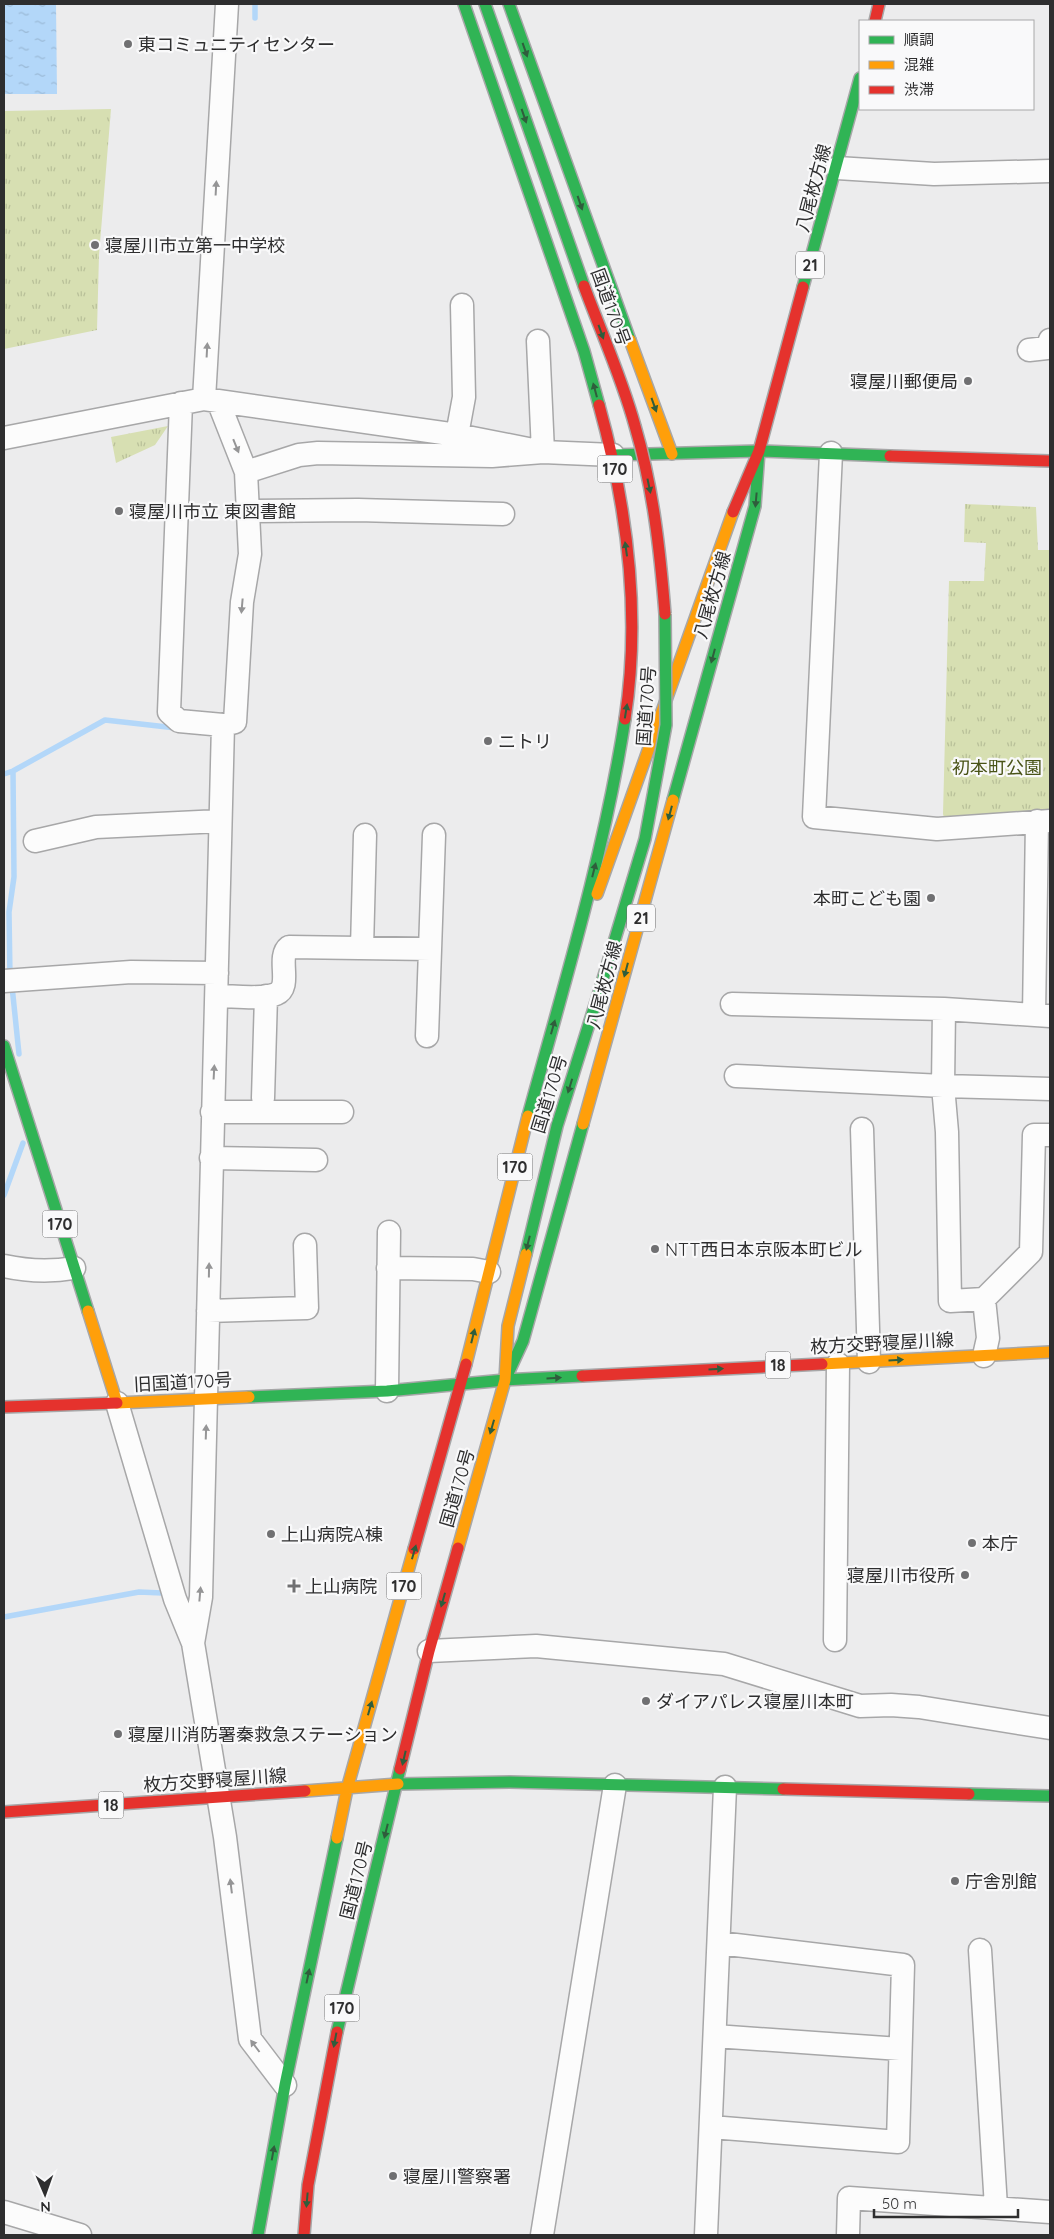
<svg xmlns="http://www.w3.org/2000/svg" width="1054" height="2239" font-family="Quicksand,'Noto Sans JP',sans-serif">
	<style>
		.grass { fill: url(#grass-tufts) }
		.water { fill: url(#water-ripples) }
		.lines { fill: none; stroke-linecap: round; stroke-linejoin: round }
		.stream { stroke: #b3d7f9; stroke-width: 5.5 }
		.street-casing { stroke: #a7a7a8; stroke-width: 25 }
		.fast-casing { stroke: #a7a7a8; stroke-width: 14 }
		.slow-casing { stroke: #a7a7a8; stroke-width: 14 }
		.jam-casing { stroke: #a7a7a8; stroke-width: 14 }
		.street { stroke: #fcfcfc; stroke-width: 22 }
		.fast { stroke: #30b455; stroke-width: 11 }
		.slow { stroke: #ff9f0a; stroke-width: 11 }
		.jam { stroke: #e5322d; stroke-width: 11 }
		.fast-bridge-casing { stroke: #a7a7a8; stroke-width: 14; stroke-linecap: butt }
		.jam-bridge-casing { stroke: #a7a7a8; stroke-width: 14; stroke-linecap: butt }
		.fast-bridge { stroke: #30b455; stroke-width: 11 }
		.jam-bridge { stroke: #e5322d; stroke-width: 11 }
		.oneway { fill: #2f5d3c }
		.oneway2 { fill: #959596 }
		.poi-dot { fill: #707072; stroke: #f9f9fa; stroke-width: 2 }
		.labels { text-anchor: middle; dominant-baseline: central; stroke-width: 4.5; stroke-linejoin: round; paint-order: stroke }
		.shield { fill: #f9f9fa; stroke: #6b6b6c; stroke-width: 1 }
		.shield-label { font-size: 16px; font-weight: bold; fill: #2e2e2f }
		.poi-label { font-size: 18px; fill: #2e2e2f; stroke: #f9f9fa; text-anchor: start }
		.street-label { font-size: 18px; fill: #2e2e2f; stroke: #f9f9fa }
		.park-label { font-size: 18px; fill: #495317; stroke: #f9f9fa }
	</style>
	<defs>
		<pattern id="grass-tufts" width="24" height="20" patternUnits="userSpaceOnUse" patternTransform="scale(1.25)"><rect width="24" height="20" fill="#d7dfb2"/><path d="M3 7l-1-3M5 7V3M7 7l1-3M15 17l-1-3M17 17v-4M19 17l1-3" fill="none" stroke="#b9c099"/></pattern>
		<pattern id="water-ripples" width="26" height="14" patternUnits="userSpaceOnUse" patternTransform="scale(1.25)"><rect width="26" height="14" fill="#b3d7f9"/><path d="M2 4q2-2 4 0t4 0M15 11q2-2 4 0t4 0" fill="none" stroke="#9ab9d6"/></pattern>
	</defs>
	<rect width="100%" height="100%" fill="#ececed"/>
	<path class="grass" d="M 111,109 L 99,255 L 97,330 L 4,349 L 4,111 Z
		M 168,426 L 155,445 L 116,463 L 111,437 Z
		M 965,504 L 1036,507 L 1038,550 L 1050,550 L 1050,819 L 945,822 L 943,814 L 949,581 L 984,581 L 986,543 L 964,542 Z"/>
	<path class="water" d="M 4,4 L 56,4 L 57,94 L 4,94 Z"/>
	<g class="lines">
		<path class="stream" d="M 255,18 L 255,4
			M 4,774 L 13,771 L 105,720 L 176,728
			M 10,977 L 9,912 L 14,877 L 13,771
			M 12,986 L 19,1054
			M 4,1195 L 23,1143
			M 4,1617 L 139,1592 L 162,1593"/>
		<defs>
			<path id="street" d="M 837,168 L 934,174 L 1050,171
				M 1029,350 L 1047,348 L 1050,340
				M 204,399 L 227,4
				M 218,401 L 246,472 L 250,554 L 242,602 L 235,722 L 223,725
				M 181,403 L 169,712 L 179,721 L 223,725 L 202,1556 L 201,1597 L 193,1643
				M 457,435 L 464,397 L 462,305
				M 4,438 L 204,399 L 457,435 L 543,452 L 613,455
				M 831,453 L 814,817 L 937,829 L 1050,821
				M 246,472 L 299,455 L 318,453 L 492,456 L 543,452 L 538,341
				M 248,511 L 358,510 L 503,514
				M 35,841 L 96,827 L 220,821
				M 362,948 L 365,835
				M 4,981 L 131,972 L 217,973
				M 217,996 C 233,996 263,1000 276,994 C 293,987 276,957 289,947 L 430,949
				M 732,1004 L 944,1009
				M 1034,1015 L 1037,821
				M 427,1036 L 434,835
				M 736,1076 L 943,1086 L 1050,1089
				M 263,1098 L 266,996
				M 212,1112 L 342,1112
				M 862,1129 L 869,1362
				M 211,1158 L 316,1160
				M 4,1266 C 27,1271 50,1272 74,1268
				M 388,1268 L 473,1269 L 489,1272
				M 984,1299 L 950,1301 L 947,1132 L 943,1086 L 944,1009 L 1050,1016
				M 208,1311 L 307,1308 L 305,1245
				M 984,1356 L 988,1338 L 984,1299 L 1031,1252 L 1034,1135 L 1050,1135
				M 387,1391 L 389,1232
				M 117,1403 L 175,1599 L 193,1643 L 225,1837 L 250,2039 L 285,2085
				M 835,1640 L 838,1364
				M 429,1651 L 536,1646 L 724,1664 L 860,1706 L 891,1705 L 919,1707 L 1050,1728
				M 980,1950 L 996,2207
				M 715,2036 L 900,2049
				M 711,2127 L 898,2142 L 903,1965 L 719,1943
				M 4,2212 L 80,2235
				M 542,2235 L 615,1785
				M 706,2235 L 725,1787
				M 848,2235 L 849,2198 L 1050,2212"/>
			<path id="fast" d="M 464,4 L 584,351 L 599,405
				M 485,4 L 584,286
				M 509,4 L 630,340
				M 803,287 L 860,78
				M 613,455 L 759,451 L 890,456
				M 673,800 L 755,506 L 759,451
				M 4,1046 L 88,1311
				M 528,1116 C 564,985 604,854 625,719
				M 526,1254 L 557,1126 L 600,989
				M 582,1376 L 505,1380 L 523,1341 L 583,1124
				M 249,1397 L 387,1391 L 505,1380
				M 398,1784 L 510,1782 L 783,1789
				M 969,1794 L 1050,1796
				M 337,2032 L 400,1769
				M 258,2235 L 285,2085 L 337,1838"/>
			<path id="slow" d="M 630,340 L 672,454
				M 597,894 L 733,512
				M 583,1124 L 673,800
				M 88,1311 L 117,1403 L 249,1397
				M 466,1364 L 528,1116
				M 822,1364 L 1050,1352
				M 458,1548 L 505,1380 L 508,1326 L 526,1254
				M 305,1791 L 398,1784
				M 337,1838 L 347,1789 L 414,1549"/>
			<path id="jam" d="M 875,21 L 879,4
				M 599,405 C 627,506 641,615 625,719
				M 890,456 L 1050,461
				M 733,512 L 759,451 L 803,287
				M 582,1376 L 822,1364
				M 4,1407 L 117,1403
				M 414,1549 L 466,1364
				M 400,1769 L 429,1651 L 458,1548
				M 783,1789 L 969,1794
				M 4,1812 L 305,1791
				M 304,2235 L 308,2185 L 337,2032"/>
		</defs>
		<use href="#street" class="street-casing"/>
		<use href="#fast" class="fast-casing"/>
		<use href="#slow" class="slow-casing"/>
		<use href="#jam" class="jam-casing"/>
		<use href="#street" class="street"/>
		<use href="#fast" class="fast"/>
		<use href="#slow" class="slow"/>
		<use href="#jam" class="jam"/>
		<defs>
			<path id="fast-bridge" d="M 600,989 L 645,839 L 666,725 L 665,614"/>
			<path id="jam-bridge" d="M 584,286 C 601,332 622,378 635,426 C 653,487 660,550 665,614"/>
		</defs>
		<use href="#fast-bridge" class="fast-bridge-casing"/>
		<use href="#jam-bridge" class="jam-bridge-casing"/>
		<use href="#fast-bridge" class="fast-bridge"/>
		<use href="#jam-bridge" class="jam-bridge"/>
	</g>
	<defs><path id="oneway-solid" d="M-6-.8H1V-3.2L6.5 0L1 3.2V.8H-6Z" transform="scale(1.25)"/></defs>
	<g class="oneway">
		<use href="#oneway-solid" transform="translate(525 50) rotate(71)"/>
		<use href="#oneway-solid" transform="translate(524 116) rotate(71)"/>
		<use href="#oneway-solid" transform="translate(580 203) rotate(71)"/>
		<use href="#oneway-solid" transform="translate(601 332) rotate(70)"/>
		<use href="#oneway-solid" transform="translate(595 390) rotate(-105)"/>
		<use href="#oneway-solid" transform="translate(654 405) rotate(70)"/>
		<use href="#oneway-solid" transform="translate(649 486) rotate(78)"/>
		<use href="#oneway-solid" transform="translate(756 500) rotate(95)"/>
		<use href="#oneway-solid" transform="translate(626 549) rotate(-98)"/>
		<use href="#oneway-solid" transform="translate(713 656) rotate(105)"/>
		<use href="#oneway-solid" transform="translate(626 711) rotate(-81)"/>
		<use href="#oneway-solid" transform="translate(670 813) rotate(105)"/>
		<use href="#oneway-solid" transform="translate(594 870) rotate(-76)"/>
		<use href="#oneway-solid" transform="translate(626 970) rotate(105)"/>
		<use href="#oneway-solid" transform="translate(553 1027) rotate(-74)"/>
		<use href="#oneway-solid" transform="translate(570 1086) rotate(107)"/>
		<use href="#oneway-solid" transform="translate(528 1243) rotate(104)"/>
		<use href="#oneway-solid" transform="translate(473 1336) rotate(-76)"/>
		<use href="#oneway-solid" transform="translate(896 1360) rotate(-3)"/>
		<use href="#oneway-solid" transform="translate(716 1369) rotate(-3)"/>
		<use href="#oneway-solid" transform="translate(554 1378) rotate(-3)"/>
		<use href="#oneway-solid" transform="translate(492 1427) rotate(106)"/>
		<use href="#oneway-solid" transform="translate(414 1552) rotate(-74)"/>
		<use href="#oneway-solid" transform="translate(443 1600) rotate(106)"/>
		<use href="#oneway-solid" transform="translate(370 1708) rotate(-74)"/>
		<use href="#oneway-solid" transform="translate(404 1758) rotate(103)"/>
		<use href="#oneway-solid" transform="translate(386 1831) rotate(104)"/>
		<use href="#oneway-solid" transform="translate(308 1976) rotate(-78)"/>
		<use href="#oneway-solid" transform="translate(335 2040) rotate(101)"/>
		<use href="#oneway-solid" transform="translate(273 2153) rotate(-80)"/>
		<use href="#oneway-solid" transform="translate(307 2200) rotate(95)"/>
	</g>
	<g class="oneway2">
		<use href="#oneway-solid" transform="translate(216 188) rotate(-87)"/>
		<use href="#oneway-solid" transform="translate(207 350) rotate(-87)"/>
		<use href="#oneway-solid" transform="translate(236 446) rotate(68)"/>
		<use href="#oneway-solid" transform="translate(242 606) rotate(95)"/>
		<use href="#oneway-solid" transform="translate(214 1072) rotate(-87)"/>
		<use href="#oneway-solid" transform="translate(209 1270) rotate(-89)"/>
		<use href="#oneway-solid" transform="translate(206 1432) rotate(-88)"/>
		<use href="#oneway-solid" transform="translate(200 1594) rotate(-85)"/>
		<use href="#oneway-solid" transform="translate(231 1886) rotate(-97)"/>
		<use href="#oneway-solid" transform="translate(255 2046) rotate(-127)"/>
	</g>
	<g class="poi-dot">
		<circle cx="128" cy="44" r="5"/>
		<circle cx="95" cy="245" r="5"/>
		<circle cx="968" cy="381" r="5"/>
		<circle cx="119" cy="511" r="5"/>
		<circle cx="488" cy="741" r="5"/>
		<circle cx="931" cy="898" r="5"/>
		<circle cx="655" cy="1249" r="5"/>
		<circle cx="271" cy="1534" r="5"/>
		<circle cx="972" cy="1543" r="5"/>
		<circle cx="965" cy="1575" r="5"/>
		<path d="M291.5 1578.5h5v5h5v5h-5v5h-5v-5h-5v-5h5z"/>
		<circle cx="646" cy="1701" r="5"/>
		<circle cx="118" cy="1734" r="5"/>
		<circle cx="955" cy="1881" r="5"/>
		<circle cx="393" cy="2176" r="5"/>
	</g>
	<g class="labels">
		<g class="shield">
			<rect x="796" y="251.5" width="28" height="27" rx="4"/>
			<rect x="597.5" y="455.5" width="35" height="27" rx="4"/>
			<rect x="627" y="904.5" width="28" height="27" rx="4"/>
			<rect x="497.5" y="1153.5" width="35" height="27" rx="4"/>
			<rect x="42.5" y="1210.5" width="35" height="27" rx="4"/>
			<rect x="765.5" y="1351.5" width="25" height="27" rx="4"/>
			<rect x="386.5" y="1572.5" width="35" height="27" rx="4"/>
			<rect x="98.5" y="1791.5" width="25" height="27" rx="4"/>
			<rect x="324.5" y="1994.5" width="35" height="27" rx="4"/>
		</g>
		<g class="shield-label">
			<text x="810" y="265">21</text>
			<text x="615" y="469">170</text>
			<text x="641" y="918">21</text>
			<text x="515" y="1167">170</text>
			<text x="60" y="1224">170</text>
			<text x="778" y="1365">18</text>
			<text x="404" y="1586">170</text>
			<text x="111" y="1805">18</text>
			<text x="342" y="2008">170</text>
		</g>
		<g class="poi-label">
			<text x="138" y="44">東コミュニティセンター</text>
			<text x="105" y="245">寝屋川市立第一中学校</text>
			<text x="958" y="381" text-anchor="end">寝屋川郵便局</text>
			<text x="129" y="511">寝屋川市立 東図書館</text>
			<text x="498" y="741">ニトリ</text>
			<text x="921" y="898" text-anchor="end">本町こども園</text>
			<text x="665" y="1249">NTT西日本京阪本町ビル</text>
			<text x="281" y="1534">上山病院A棟</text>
			<text x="982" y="1543">本庁</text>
			<text x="955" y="1575" text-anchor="end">寝屋川市役所</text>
			<text x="305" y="1586">上山病院</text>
			<text x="656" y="1701">ダイアパレス寝屋川本町</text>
			<text x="128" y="1734">寝屋川消防署秦救急ステーション</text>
			<text x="965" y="1881">庁舎別館</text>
			<text x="403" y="2176">寝屋川警察署</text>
		</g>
		<g class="street-label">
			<text transform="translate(813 188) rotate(-75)">八尾枚方線</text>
			<text transform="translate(611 307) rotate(70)">国道170号</text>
			<text transform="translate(712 595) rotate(-74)">八尾枚方線</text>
			<text transform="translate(646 706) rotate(-86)">国道170号</text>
			<text transform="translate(604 985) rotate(-75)">八尾枚方線</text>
			<text transform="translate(549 1094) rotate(-73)">国道170号</text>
			<text transform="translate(882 1343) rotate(-3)">枚方交野寝屋川線</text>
			<text transform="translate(183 1382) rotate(-3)">旧国道170号</text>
			<text transform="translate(457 1488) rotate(-74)">国道170号</text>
			<text transform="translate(215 1780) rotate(-4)">枚方交野寝屋川線</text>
			<text transform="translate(356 1880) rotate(-76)">国道170号</text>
		</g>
		<g class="park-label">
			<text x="997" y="767">初本町公園</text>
		</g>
	</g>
	<rect width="1054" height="2239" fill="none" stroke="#2e2e2f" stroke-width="10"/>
	<rect x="859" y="20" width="175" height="90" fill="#f9f9fa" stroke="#a8a8a9"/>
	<rect x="869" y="36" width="25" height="8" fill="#30b455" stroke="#a8a8a9"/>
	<text x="904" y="45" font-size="15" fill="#2e2e2f">順調</text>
	<rect x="869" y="61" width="25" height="8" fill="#ff9f0a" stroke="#a8a8a9"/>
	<text x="904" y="70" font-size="15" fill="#2e2e2f">混雑</text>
	<rect x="869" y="86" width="25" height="8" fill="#e5322d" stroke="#a8a8a9"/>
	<text x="904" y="95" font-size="15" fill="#2e2e2f">渋滞</text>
	<g transform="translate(45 2194) rotate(178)" stroke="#f9f9fa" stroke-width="4" paint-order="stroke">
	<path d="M0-4L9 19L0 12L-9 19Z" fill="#2e2e2f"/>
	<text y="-8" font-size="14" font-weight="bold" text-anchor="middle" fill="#2e2e2f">N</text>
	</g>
	<path d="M874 2209v8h144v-8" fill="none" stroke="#2e2e2f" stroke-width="2.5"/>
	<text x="882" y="2209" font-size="15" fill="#2e2e2f" stroke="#f9f9fa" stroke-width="4" paint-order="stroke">50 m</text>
</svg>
